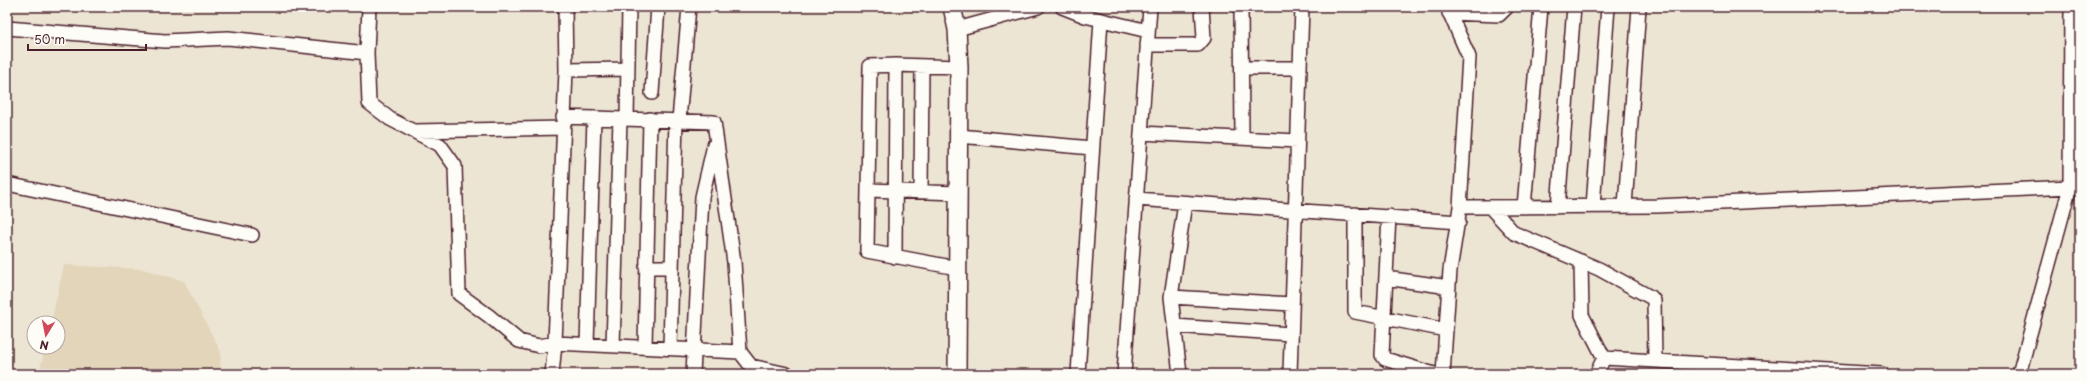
<svg xmlns="http://www.w3.org/2000/svg" width="2087" height="381" font-family="'Playpen Sans',sans-serif">
	<style>
		.built { fill: #e2d5ba }
		.lines { fill: none; stroke-linecap: round; stroke-linejoin: round }
		.minor-casing { stroke: #4a1f2b; stroke-width: 16 }
		.tertiary-casing { stroke: #4a1f2b; stroke-width: 20 }
		.minor { stroke: #fdfcf7; stroke-width: 13 }
		.tertiary { stroke: #fdfcf7; stroke-width: 17 }
	</style>
	<rect width="100%" height="100%" fill="#ede5d3"/>
	<filter id="ink" filterUnits="userSpaceOnUse"><feTurbulence type="fractalNoise" baseFrequency=".025" numOctaves="2"/><feDisplacementMap in="SourceGraphic" scale="8" xChannelSelector="R" yChannelSelector="G"/><feConvolveMatrix kernelMatrix="1 2 1 2 8 2 1 2 1" color-interpolation-filters="sRGB"/></filter>
	<g filter="url(#ink)">
		<path class="built" d="M 64,265 L 143,269 L 184,281 L 221,352 L 220,374 L 39,374 L 45,347 L 58,347 L 58,323 L 51,323 Z"/>
		<g class="lines">
			<defs>
				<path id="minor" d="M 369,7 L 367,53 L 369,103 L 390,119 L 440,145 L 455,166 L 459,294 L 489,316 L 519,341 L 539,346 L 555,343 L 740,352 L 751,366 L 787,374
					M 1062,7 L 1085,16 L 1148,31
					M 1241,7 L 1242,138
					M 1449,13 L 1499,15 L 1507,7
					M 7,28 L 165,41 L 228,38 L 367,53
					M 957,29 L 1038,7
					M 1147,45 L 1198,45 L 1204,38 L 1202,7
					M 1242,68 L 1300,68
					M 566,70 L 628,69
					M 652,93 L 658,7
					M 563,117 L 714,122 L 734,262 L 740,352
					M 627,119 L 629,7
					M 679,120 L 689,7
					M 415,131 L 563,128
					M 1141,133 L 1297,141
					M 959,136 L 1092,148
					M 7,184 L 252,235
					M 868,190 L 958,193
					M 921,191 L 922,66
					M 1136,199 L 1459,222
					M 1593,206 L 1608,7
					M 1625,206 L 1639,7
					M 1460,207 L 1657,206 L 2070,187 L 2080,185
					M 1490,207 L 1514,233 L 1599,269 L 1652,298 L 1654,301 L 1655,361
					M 1524,207 L 1541,7
					M 1558,207 L 1574,7
					M 1355,214 L 1355,312 L 1446,330
					M 1389,216 L 1382,355 L 1385,359 L 1434,374
					M 895,257 L 896,65
					M 1581,261 L 1582,315 L 1604,358
					M 646,267 L 672,267
					M 957,268 L 867,251 L 870,66 L 896,65 L 959,67
					M 1386,278 L 1449,287
					M 1171,297 L 1292,304
					M 1174,326 L 1291,334
					M 587,344 L 594,118
					M 613,345 L 620,119
					M 645,347 L 650,119
					M 670,348 L 676,120
					M 552,374 L 555,343 L 566,70 L 565,7
					M 693,374 L 702,197 L 714,145
					M 1078,374 L 1101,20
					M 1124,374 L 1150,7
					M 1180,374 L 1171,297 L 1185,203
					M 1290,374 L 1302,7
					M 1443,374 L 1450,270 L 1460,207 L 1469,57 L 1447,7
					M 1596,374 L 1604,358 L 1882,374
					M 2019,374 L 2070,187 L 2071,7"/>
				<path id="tertiary" d="M 952,7 L 957,29 L 959,67 L 957,374"/>
			</defs>
			<use href="#minor" class="minor-casing"/>
			<use href="#tertiary" class="tertiary-casing"/>
			<use href="#minor" class="minor"/>
			<use href="#tertiary" class="tertiary"/>
		</g>
	</g>
	<rect width="2087" height="381" fill="none" stroke="#fdfcf7" stroke-width="24"/>
	<rect x="12" y="12" width="2063" height="357" fill="none" stroke="#4a1f2b" stroke-width="1.5" filter="url(#ink)"/>
	<g transform="translate(46 335) rotate(190)"><circle r="19" fill="#fdfcf7" stroke="#b5a4a5"/>
	<path d="M0-3L7 15L0 10L-7 15Z" fill="#d1495b"/>
	<text y="-6" font-size="11" font-weight="bold" text-anchor="middle" fill="#4a1f2b">N</text>
	</g>
	<path d="M28 44v6h118v-6" fill="none" stroke="#4a1f2b" stroke-width="2"/>
	<text x="34" y="44" font-size="12" fill="#4a1f2b" stroke="#fdfcf7" stroke-width="3" paint-order="stroke">50 m</text>
</svg>
